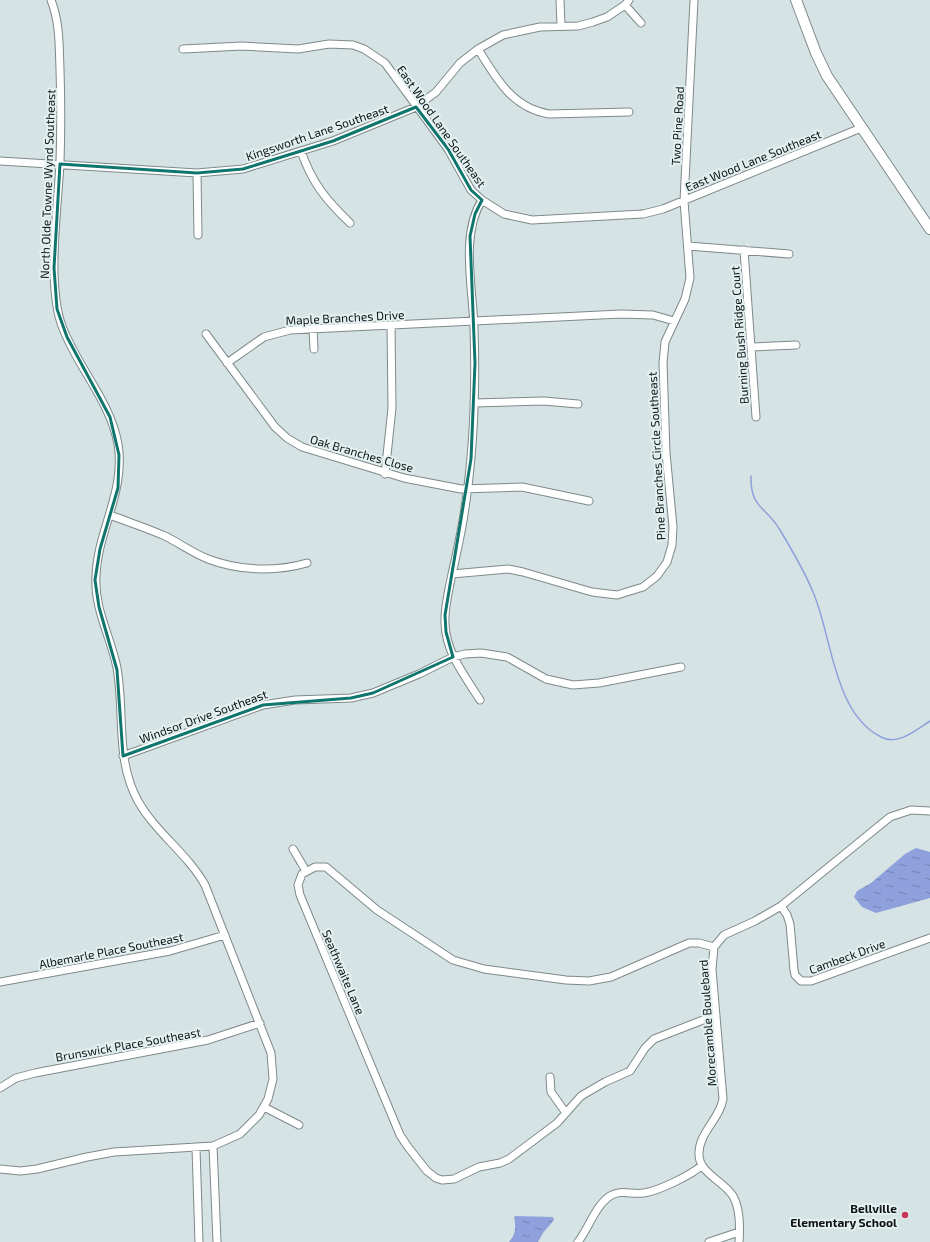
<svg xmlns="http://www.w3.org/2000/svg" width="930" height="1242" font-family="'Exo 2',sans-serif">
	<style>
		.water { fill: url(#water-ripples) }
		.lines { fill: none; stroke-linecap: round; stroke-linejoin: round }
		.stream { stroke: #8ea1dc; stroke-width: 1.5 }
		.street-casing { stroke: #7e898a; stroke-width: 9 }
		.secondary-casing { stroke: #7e898a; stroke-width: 12 }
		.street { stroke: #fff; stroke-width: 7 }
		.secondary { stroke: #fff; stroke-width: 10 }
		.marked { fill: none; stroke: #0f766e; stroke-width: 3; stroke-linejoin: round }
		.poi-dot { fill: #c63758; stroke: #e3f0f1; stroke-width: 1.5 }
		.labels { text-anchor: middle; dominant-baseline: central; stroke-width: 4; stroke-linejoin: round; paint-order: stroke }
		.street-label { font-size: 12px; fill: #0e1212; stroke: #e3f0f1 }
		.poi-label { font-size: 12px; font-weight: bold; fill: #0e1212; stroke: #e3f0f1; text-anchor: end }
	</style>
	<defs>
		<pattern id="water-ripples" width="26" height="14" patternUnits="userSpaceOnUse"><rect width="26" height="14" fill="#8ea1dc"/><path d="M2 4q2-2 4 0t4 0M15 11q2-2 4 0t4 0" fill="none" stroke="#7282b1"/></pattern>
	</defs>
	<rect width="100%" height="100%" fill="#d6e3e4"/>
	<path class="water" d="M 916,848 L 930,852 L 930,898 L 876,913 L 862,907 L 854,897 L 857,891 L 871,883 L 905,854 Z
		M 516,1216 L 553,1217 L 554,1220 L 543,1233 L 538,1242 L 509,1242 C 516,1234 516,1227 514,1217 Z"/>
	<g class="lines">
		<path class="stream" d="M 751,476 C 750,509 767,507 780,530 C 792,550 804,570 813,592 C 832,635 833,713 881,737 C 898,746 916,730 930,721"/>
		<defs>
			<path id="street" d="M 560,0 L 561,26
				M 625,5 L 641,23
				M 183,49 L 242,46 L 298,49 L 329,44 L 353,45 L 364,49 L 385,63 L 448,149 L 471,190 L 482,200 L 504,214 L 532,220 L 643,214 L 663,209 L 861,128
				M 478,49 C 496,78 512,108 549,114 L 629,112
				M 301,151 C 312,183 326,200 350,223
				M 0,161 L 197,173 L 243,169 L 333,141 L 416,107 L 436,92 L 460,63 L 478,49 L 503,35 L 540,27 L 578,26 L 593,22 L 607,17 L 625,5 L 629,0
				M 197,173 L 198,235
				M 688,246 L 789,254
				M 744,250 L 756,417
				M 313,328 L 314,349
				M 206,334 L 275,427 L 287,438 L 302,447 L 404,478 L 461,489 L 522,487 L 589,501
				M 751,347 L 796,345
				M 227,363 L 264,337 L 290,330 L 621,314 L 653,315 L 674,321
				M 474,403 L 544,401 L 578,404
				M 385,474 L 392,408 L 391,325
				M 110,515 C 128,522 147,528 165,536 C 179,543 193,553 208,559 C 239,571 276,572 307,563
				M 452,574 L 508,569 L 523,572 L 592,592 L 617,595 L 643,587 L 657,576 L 667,562 L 672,545 L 673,527 L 666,453 L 663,363 L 665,342 L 685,299 L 690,278 L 684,201 L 694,0
				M 480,700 C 465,676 446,653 445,624 C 444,607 449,590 452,574 C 457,552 462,530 465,508 C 474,449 476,388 474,328 C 473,288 460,235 482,200
				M 123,756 L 263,705 L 295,700 L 351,698 L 373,693 L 419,674 L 453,657 L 465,654 L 481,653 L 507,657 L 546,679 L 573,685 L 599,683 L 681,667
				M 293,849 L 306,871
				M 781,906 L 787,915 L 790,924 L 794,970 L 795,975 L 801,981 L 811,981 L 930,938
				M 714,947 L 699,943 L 689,943 L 611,977 L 589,981 L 566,980 L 484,969 L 453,960 L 377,910 L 326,867 L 315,867 L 302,874 L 298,885 L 300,895 L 400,1135 L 408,1147 L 427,1171 L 436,1178 L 442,1180 L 454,1179 L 479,1167 L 500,1163 L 509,1159 L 557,1123 L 581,1096 L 605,1082 L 630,1071 L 645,1048 L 654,1039 L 716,1015
				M 0,982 L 170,951 L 225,935
				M 550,1077 L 551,1092 L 566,1113
				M 0,1088 L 16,1078 L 35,1073 L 208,1040 L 260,1023
				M 264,1107 L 299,1125
				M 213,1146 L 217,1242
				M 196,1148 L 199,1242
				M 0,1169 L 20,1171 L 37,1169 L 87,1157 L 114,1152 L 213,1146 L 240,1134 L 259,1115 L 268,1099 L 273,1079 L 271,1053 L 205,885 C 187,853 156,833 138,801 C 115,759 125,713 117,668 C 111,637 94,609 96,577 C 97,531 126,492 118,444 C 110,400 77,367 62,326 C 56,310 55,292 54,275 C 53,238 58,200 60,163 C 61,132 61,100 60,69 C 59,45 60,23 51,0
				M 578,1242 C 589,1228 595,1206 610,1196 C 621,1189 632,1195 644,1193 C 658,1191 692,1175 702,1165
				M 709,1242 L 739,1232
				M 739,1242 C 740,1229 740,1208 733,1196 C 725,1182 699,1173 699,1155 C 698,1133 720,1119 723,1099 L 712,969 L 714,947 L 724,935 L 755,921 L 781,906 L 890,817 L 911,810 L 930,811"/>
			<path id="secondary" d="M 796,0 L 816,53 L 827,76 L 930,229"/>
		</defs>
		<use href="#street" class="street-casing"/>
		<use href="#secondary" class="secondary-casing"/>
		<use href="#street" class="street"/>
		<use href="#secondary" class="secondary"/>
	</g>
	<path class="marked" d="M 416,107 L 448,149 L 471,190 L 482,200 L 475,214 L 470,236 L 475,363 L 471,459 L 445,615 L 446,632 L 453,657 L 373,693 L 351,698 L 263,705 L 123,756 L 117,670 L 99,607 L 95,580 L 100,549 L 118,488 L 119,455 L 110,417 L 67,337 L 57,309 L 54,268 L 60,164 L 197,173 L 243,169 L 333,141 Z"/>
	<circle class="poi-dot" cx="905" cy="1215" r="4"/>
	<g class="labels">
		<g class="street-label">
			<text transform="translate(442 126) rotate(55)">East Wood Lane Southeast</text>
			<text transform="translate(677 126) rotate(-87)">Two Pine Road</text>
			<text transform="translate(317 132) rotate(-19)">Kingsworth Lane Southeast</text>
			<text transform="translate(753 160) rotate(-22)">East Wood Lane Southeast</text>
			<text transform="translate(47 184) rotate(-88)">North Olde Towne Wynd Southeast</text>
			<text transform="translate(345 317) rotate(-3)">Maple Branches Drive</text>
			<text transform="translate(739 335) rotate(-94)">Burning Bush Ridge Court</text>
			<text transform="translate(362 453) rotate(16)">Oak Branches Close</text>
			<text transform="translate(656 456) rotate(-93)">Pine Branches Circle Southeast</text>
			<text transform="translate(203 716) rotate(-20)">Windsor Drive Southeast</text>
			<text transform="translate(111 950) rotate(-11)">Albemarle Place Southeast</text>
			<text transform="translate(847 956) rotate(-20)">Cambeck Drive</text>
			<text transform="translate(344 972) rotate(67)">Seathwaite Lane</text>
			<text transform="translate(707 1023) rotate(-94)">Morecamble Boulebard</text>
			<text transform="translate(128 1044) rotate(-10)">Brunswick Place Southeast</text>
		</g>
		<g class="poi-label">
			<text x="897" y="1208">Bellville<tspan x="897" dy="14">Elementary School</tspan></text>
		</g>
	</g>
</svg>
